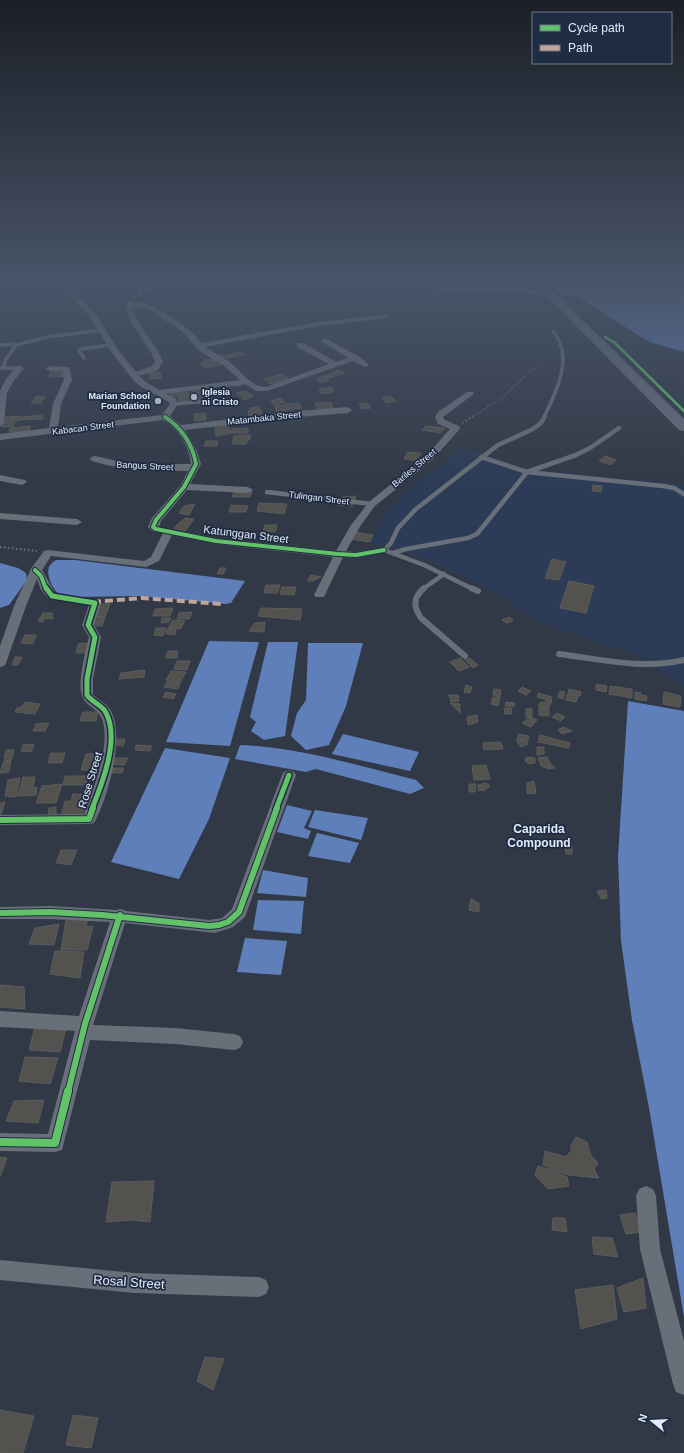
<svg xmlns="http://www.w3.org/2000/svg" width="684" height="1453" font-family="Helvetica,sans-serif">
	<style>
		.built { fill: #2d3c56 }
		.water { fill: #5f7fba }
		.pier { fill: #313946 }
		.building { fill: #53524e; stroke: #5b5c5d }
		.lines { fill: none; stroke-linecap: round; stroke-linejoin: round }
		.path-far1 { stroke: #6e747c; stroke-width: 1.5; stroke-dasharray: 1 2; stroke-linecap: butt }
		.path { stroke: #6e747c; stroke-width: 2; stroke-dasharray: 1.5 2.5; stroke-linecap: butt }
		.lane-far2 { stroke: #686f79; stroke-width: 3.5 }
		.lane-far1 { stroke: #686f79; stroke-width: 4.5 }
		.lane { stroke: #686f79; stroke-width: 6 }
		.street { fill: #686f79; fill-rule: evenodd }
		.primary { fill: #676f7c; fill-rule: evenodd }
		.quiet-far1 { stroke: #c0a59a; stroke-width: 2.5; stroke-dasharray: 4.5 2.5; stroke-linecap: butt }
		.quiet { stroke: #c0a59a; stroke-width: 4; stroke-dasharray: 8 4; stroke-linecap: butt }
		.cycleway-far4-casing { stroke: #202c43; stroke-width: 4.5 }
		.cycleway-far3-casing { stroke: #202c43; stroke-width: 6 }
		.cycleway-far2-casing { stroke: #202c43; stroke-width: 8 }
		.cycleway-far1-casing { stroke: #202c43; stroke-width: 8 }
		.cycleway-casing { stroke: #202c43; stroke-width: 10 }
		.cycleway-far4 { stroke: #61c268; stroke-width: 3 }
		.cycleway-far3 { stroke: #61c268; stroke-width: 4 }
		.cycleway-far2 { stroke: #61c268; stroke-width: 5 }
		.cycleway-far1 { stroke: #61c268; stroke-width: 6 }
		.cycleway { stroke: #61c268; stroke-width: 8 }
		.poi-dot { fill: #a4adbb; stroke: #202c43; stroke-width: 1.5 }
		.labels { text-anchor: middle; dominant-baseline: central; stroke-width: 3.5; stroke-linejoin: round; paint-order: stroke }
		.far-poi-label { font-size: 9px; font-weight: bold; fill: #e2ebfa; stroke: #202c43; text-anchor: start }
		.far-street-label { font-size: 9px; fill: #e2ebfa; stroke: #202c43 }
		.street-label { font-size: 11px; fill: #e2ebfa; stroke: #202c43 }
		.neighbourhood-label { font-size: 12px; font-weight: bold; fill: #e2ebfa; stroke: #202c43 }
		.near-street-label { font-size: 13px; fill: #e2ebfa; stroke: #202c43 }
	</style>
	<rect width="100%" height="100%" fill="#313946"/>
	<path class="built" d="M 464,447 L 527,469 L 684,484 L 684,687 L 641,657 L 543,623 L 482,586 L 431,562 L 409,553 L 370,543 L 385,515 L 402,495 Z"/>
	<path class="water" d="M 392,282 L 684,282 L 684,352 L 653,343 L 641,337 L 577,296 L 465,291 L 421,288 Z
		M 56,560 L 75,560 L 245,581 L 231,603 L 225,604 L 140,596 L 74,597 C 68,596 63,596 58,593 C 52,589 46,574 49,567 C 50,564 53,562 56,560 Z
		M 0,563 L 18,568 L 26,573 L 27,580 L 9,605 L 0,608 Z
		M 209,641 L 259,642 L 230,746 L 166,742 Z
		M 268,642 L 298,642 L 285,736 L 264,740 L 251,731 L 256,722 L 250,717 Z
		M 308,643 L 363,643 L 346,706 L 329,745 L 306,750 L 291,736 L 297,713 L 306,700 Z
		M 628,701 L 684,711 L 684,1317 L 649,1108 L 632,1020 L 621,941 L 618,856 Z
		M 343,734 L 419,752 L 410,771 L 332,754 Z
		M 240,745 C 299,747 359,766 416,780 L 424,788 L 410,794 L 316,769 L 306,772 L 235,759 Z
		M 165,748 L 230,758 L 209,819 L 179,879 L 111,862 Z
		M 287,805 L 312,811 L 304,828 L 311,831 L 308,839 L 277,832 Z
		M 315,810 L 368,818 L 361,840 L 308,827 Z
		M 317,833 L 359,843 L 350,863 L 308,856 Z
		M 263,870 L 308,878 L 306,897 L 257,893 Z
		M 258,900 L 304,901 L 301,934 L 253,930 Z
		M 245,938 L 287,941 L 281,975 L 237,972 Z"/>
	<path class="pier" d="M 528,282 L 548,282 L 565,298 L 543,297 Z"/>
	<path class="building" d="M 241,352 L 244,355 L 220,359 L 217,357 Z
		M 212,359 L 220,365 L 206,368 L 200,363 L 205,362 L 204,360 Z
		M 51,370 L 64,370 L 64,376 L 49,377 Z
		M 339,370 L 344,373 L 329,378 L 324,376 Z
		M 160,372 L 162,378 L 150,379 L 149,373 Z
		M 283,374 L 289,379 L 270,384 L 263,379 Z
		M 325,376 L 329,380 L 321,383 L 316,379 Z
		M 215,386 L 218,391 L 192,393 L 191,390 Z
		M 332,387 L 334,392 L 321,394 L 319,389 Z
		M 187,389 L 188,394 L 171,396 L 169,392 Z
		M 245,391 L 254,396 L 244,400 L 236,393 Z
		M 209,392 L 211,398 L 179,402 L 177,396 Z
		M 36,396 L 45,397 L 41,403 L 31,403 Z
		M 390,396 L 396,401 L 387,403 L 381,398 Z
		M 280,398 L 285,402 L 274,405 L 271,401 Z
		M 331,402 L 333,408 L 317,409 L 315,403 Z
		M 299,403 L 302,408 L 287,410 L 285,404 Z
		M 368,403 L 371,408 L 362,409 L 359,404 Z
		M 284,405 L 286,412 L 277,413 L 275,406 Z
		M 258,407 L 258,410 L 261,409 L 262,415 L 249,417 L 248,411 L 251,410 L 250,408 Z
		M 205,413 L 206,420 L 195,421 L 194,414 Z
		M 42,415 L 43,419 L 22,420 L 23,417 Z
		M 22,416 L 20,420 L 15,421 L 13,426 L 1,427 L 5,417 Z
		M 228,425 L 232,433 L 216,436 L 215,427 Z
		M 30,426 L 30,430 L 9,432 L 10,428 Z
		M 426,426 L 445,428 L 440,433 L 422,430 Z
		M 248,428 L 248,433 L 232,433 L 232,429 Z
		M 250,435 L 250,440 L 248,440 L 246,444 L 232,444 L 234,436 Z
		M 206,441 L 218,441 L 217,446 L 204,446 Z
		M 408,452 L 421,453 L 418,461 L 404,459 Z
		M 605,456 L 616,460 L 610,465 L 599,461 Z
		M 593,485 L 602,486 L 601,492 L 592,491 Z
		M 252,491 L 250,497 L 232,497 L 234,492 Z
		M 356,496 L 352,506 L 338,505 L 342,497 Z
		M 259,503 L 287,504 L 284,514 L 257,511 Z
		M 195,504 L 189,515 L 179,513 L 184,506 Z
		M 231,505 L 248,506 L 246,512 L 229,512 Z
		M 185,518 L 194,519 L 185,531 L 174,528 Z
		M 265,525 L 277,525 L 275,532 L 263,531 Z
		M 354,532 L 373,535 L 370,542 L 350,539 Z
		M 552,559 L 566,562 L 559,580 L 545,578 Z
		M 220,568 L 226,568 L 223,574 L 217,574 Z
		M 311,575 L 321,577 L 313,581 L 307,581 Z
		M 569,581 L 594,586 L 586,613 L 560,608 Z
		M 266,585 L 280,585 L 277,593 L 264,593 Z
		M 282,587 L 296,587 L 294,595 L 280,594 Z
		M 99,604 L 110,604 L 105,617 L 94,617 Z
		M 173,608 L 170,616 L 153,616 L 155,609 Z
		M 261,608 L 302,609 L 300,620 L 258,616 Z
		M 192,612 L 189,619 L 177,619 L 179,613 Z
		M 43,613 L 53,613 L 51,616 L 53,617 L 53,619 L 45,618 L 43,622 L 38,621 Z
		M 94,617 L 105,617 L 102,626 L 91,626 Z
		M 510,617 L 513,621 L 506,623 L 502,620 Z
		M 162,618 L 171,618 L 169,622 L 161,623 Z
		M 173,620 L 185,621 L 180,629 L 168,628 Z
		M 265,622 L 264,632 L 249,631 L 255,623 Z
		M 156,628 L 166,628 L 163,636 L 154,635 Z
		M 167,629 L 176,629 L 175,635 L 166,634 Z
		M 25,635 L 36,635 L 33,644 L 21,643 Z
		M 88,643 L 89,653 L 76,653 L 78,644 Z
		M 168,651 L 178,651 L 177,658 L 165,658 Z
		M 15,657 L 22,657 L 18,665 L 12,665 Z
		M 460,658 L 469,667 L 459,671 L 450,662 Z
		M 470,658 L 478,665 L 473,668 L 465,660 Z
		M 177,661 L 190,661 L 187,670 L 174,669 Z
		M 145,670 L 144,677 L 119,679 L 121,673 Z
		M 171,671 L 186,672 L 180,683 L 166,680 Z
		M 167,682 L 180,684 L 178,689 L 164,687 Z
		M 596,684 L 607,686 L 606,692 L 596,690 Z
		M 466,685 L 472,687 L 470,693 L 464,692 Z
		M 610,686 L 632,689 L 632,698 L 609,694 Z
		M 522,687 L 531,691 L 526,695 L 518,691 Z
		M 494,689 L 501,690 L 500,697 L 493,695 Z
		M 569,689 L 581,692 L 580,696 L 568,693 Z
		M 560,691 L 565,692 L 563,699 L 558,697 Z
		M 166,692 L 176,694 L 173,699 L 163,697 Z
		M 635,692 L 641,693 L 641,695 L 647,696 L 646,701 L 635,699 Z
		M 664,692 L 681,696 L 680,707 L 663,704 Z
		M 538,693 L 552,697 L 551,701 L 537,697 Z
		M 567,694 L 578,696 L 576,702 L 566,700 Z
		M 449,695 L 458,695 L 459,701 L 451,702 Z
		M 493,697 L 500,698 L 498,706 L 491,704 Z
		M 546,700 L 552,701 L 548,709 L 538,706 L 541,702 L 545,703 Z
		M 25,702 L 40,704 L 35,714 L 15,712 L 17,708 L 21,707 Z
		M 506,702 L 515,703 L 514,707 L 505,706 Z
		M 450,703 L 460,704 L 460,713 Z
		M 504,708 L 511,708 L 512,714 L 505,714 Z
		M 532,708 L 532,717 L 526,717 L 526,709 Z
		M 539,708 L 549,709 L 549,716 L 539,715 Z
		M 83,712 L 98,712 L 96,721 L 80,721 Z
		M 557,713 L 565,717 L 561,721 L 552,717 Z
		M 477,715 L 478,722 L 468,725 L 467,717 Z
		M 530,717 L 537,720 L 531,727 L 522,723 Z
		M 49,723 L 45,731 L 33,731 L 36,724 Z
		M 563,727 L 572,731 L 562,734 L 558,730 Z
		M 519,734 L 529,736 L 528,740 L 517,739 Z
		M 540,735 L 570,743 L 569,748 L 538,742 Z
		M 114,739 L 125,739 L 123,746 L 112,745 Z
		M 516,740 L 527,741 L 528,744 L 521,747 Z
		M 501,742 L 503,749 L 484,750 L 483,743 Z
		M 34,744 L 32,751 L 21,752 L 23,745 Z
		M 136,745 L 152,746 L 150,751 L 135,750 Z
		M 537,747 L 544,747 L 544,754 L 537,755 Z
		M 6,750 L 14,750 L 12,759 L 4,759 Z
		M 51,753 L 65,753 L 62,763 L 48,763 Z
		M 101,753 L 94,770 L 81,770 L 86,754 Z
		M 526,757 L 535,758 L 535,763 L 528,764 L 525,761 Z
		M 547,757 L 550,763 L 555,768 L 549,769 L 541,766 L 538,758 Z
		M 112,758 L 128,758 L 124,765 L 110,764 Z
		M 11,760 L 9,772 L 0,773 L 4,761 Z
		M 486,765 L 490,779 L 474,780 L 472,766 Z
		M 109,768 L 124,768 L 122,773 L 108,773 Z
		M 65,776 L 88,776 L 86,785 L 63,785 Z
		M 23,777 L 35,777 L 33,787 L 37,788 L 36,795 L 18,796 Z
		M 20,778 L 16,797 L 5,796 L 8,780 Z
		M 534,781 L 536,793 L 527,794 L 527,783 Z
		M 486,783 L 490,786 L 485,790 L 478,791 L 478,785 Z
		M 62,784 L 56,803 L 36,803 L 42,786 Z
		M 469,784 L 476,784 L 475,792 L 469,792 Z
		M 73,794 L 88,795 L 82,815 L 61,816 L 65,801 L 71,801 Z
		M 5,802 L 0,817 L 0,803 Z
		M 56,807 L 56,816 L 48,816 L 49,808 Z
		M 572,845 L 572,854 L 566,854 L 565,846 Z
		M 61,850 L 77,850 L 71,865 L 56,863 Z
		M 606,890 L 607,898 L 601,899 L 597,891 Z
		M 471,899 L 479,903 L 479,912 L 469,910 Z
		M 88,918 L 86,927 L 93,926 L 87,950 L 61,950 L 66,920 Z
		M 59,924 L 54,945 L 29,944 L 35,928 Z
		M 55,951 L 84,952 L 80,978 L 50,974 Z
		M 0,985 L 24,987 L 25,1009 L 0,1007 Z
		M 35,1027 L 66,1028 L 60,1052 L 29,1050 Z
		M 25,1057 L 58,1058 L 50,1084 L 19,1081 Z
		M 44,1100 L 38,1123 L 6,1121 L 14,1101 Z
		M 576,1137 L 587,1142 L 591,1155 L 598,1163 L 594,1169 L 599,1178 L 568,1175 L 543,1165 L 545,1151 L 566,1157 L 571,1151 L 571,1146 Z
		M 0,1157 L 7,1158 L 0,1177 Z
		M 538,1166 L 555,1171 L 567,1177 L 569,1186 L 548,1189 L 535,1175 Z
		M 154,1181 L 150,1222 L 130,1220 L 106,1222 L 112,1182 Z
		M 635,1213 L 641,1232 L 626,1234 L 620,1215 Z
		M 553,1218 L 565,1218 L 567,1232 L 552,1230 Z
		M 592,1237 L 612,1238 L 618,1257 L 594,1254 Z
		M 643,1278 L 646,1308 L 624,1312 L 617,1288 Z
		M 613,1285 L 617,1319 L 581,1329 L 575,1290 Z
		M 205,1357 L 224,1359 L 213,1390 L 197,1381 Z
		M 0,1410 L 34,1416 L 23,1453 L 0,1453 Z
		M 73,1415 L 98,1418 L 91,1448 L 66,1445 Z"/>
	<g class="lines">
		<path class="path-far1" d="M 472,417 L 503,397 L 527,374 L 537,367"/>
		<path class="path" d="M 462,423 L 473,416
			M 0,547 L 37,551"/>
		<path class="lane-far2" d="M 0,345 L 20,344 L 47,337 L 102,330
			M 84,358 L 79,351 L 80,349 L 111,345
			M 0,368 L 20,368
			M 3,368 L 6,359 L 16,345
			M 174,404 L 221,400 L 230,404
			M 544,417 C 557,391 574,356 553,331"/>
		<path class="lane-far1" d="M 481,457 L 527,472 L 663,486 L 674,488 L 684,494
			M 267,492 L 372,504
			M 393,553 L 406,549 L 468,538 L 477,534 L 527,472 L 576,455 L 590,448 L 619,428
			M 423,589 L 444,574
			M 473,589 L 424,565 L 384,550 L 391,543 L 398,528 L 416,509 L 498,445 L 533,429 L 541,423 L 545,416"/>
		<path class="lane" d="M 424,588 C 413,598 413,606 421,618 L 465,656
			M 471,588 L 478,591
			M 559,654 C 599,659 644,670 684,660"/>
		<path class="street" d="M 57,282 L 64,282 L 96,314 L 118,350 L 136,372 L 152,366 L 155,362 C 149,341 127,326 125,305 C 144,291 191,329 202,343 L 318,322 L 387,314 L 391,316 L 387,318 L 318,326 L 205,347 C 213,352 222,357 230,362 C 241,371 251,387 266,387 L 329,364 L 297,347 L 297,343 L 303,343 L 336,362 L 348,358 L 322,342 L 321,340 L 325,338 L 358,356 L 369,365 L 365,367 L 353,361 L 267,391 L 256,391 L 245,384 L 238,386 L 212,387 L 166,394 L 175,398 L 178,404 L 170,416 L 181,425 L 298,411 L 348,407 L 352,410 L 348,413 L 298,417 L 185,430 L 197,451 L 201,464 L 190,484 L 248,487 L 253,490 L 248,493 L 187,490 L 161,521 L 159,527 L 216,538 L 336,551 L 351,525 L 369,502 L 427,455 L 450,429 L 438,424 L 435,417 L 438,412 L 467,392 L 473,392 L 474,394 L 443,417 L 445,420 L 459,426 L 460,428 L 459,430 L 433,459 L 375,506 L 361,525 L 346,551 L 356,552 L 384,547 L 389,550 L 388,552 L 356,558 L 343,557 L 324,597 L 316,597 L 314,595 L 333,557 L 216,544 L 172,535 L 159,561 L 146,567 L 51,556 L 42,570 L 55,593 L 99,601 L 101,603 L 94,625 L 101,637 L 93,679 L 93,695 C 99,700 108,704 111,711 C 125,737 108,798 94,823 L 89,824 L 0,825 L 0,815 L 84,814 C 93,788 110,750 103,722 C 100,710 90,708 84,700 C 75,688 86,651 89,637 L 82,625 L 89,605 L 48,598 L 41,590 L 37,579 L 26,606 L 6,663 L 4,666 L 0,667 L 0,646 L 14,606 L 30,571 L 30,570 L 44,551 L 48,550 L 144,561 L 151,557 L 163,533 L 152,531 L 148,527 L 152,518 L 180,486 L 188,471 C 155,470 123,471 92,461 L 90,459 L 92,457 L 95,456 L 131,464 L 191,464 C 189,446 179,429 163,420 L 0,440 L 0,434 L 49,428 L 53,404 L 64,380 L 62,371 L 47,370 L 46,368 L 50,366 L 69,367 L 72,380 L 61,404 L 58,427 L 162,415 L 170,404 L 169,402 L 140,386 L 134,381 L 112,353 L 90,317 ZM 133,307 L 144,307 L 156,314 L 184,333 L 198,350 L 224,366 L 240,380 L 159,390 L 146,382 L 139,376 L 158,370 L 163,362 C 157,343 135,325 133,307 Z
			M 17,366 L 20,366 L 24,368 L 13,382 L 7,393 L 4,423 L 0,426 L 0,391 L 6,379 Z
			M 0,475 L 25,480 L 27,482 L 22,485 L 0,481 Z
			M 0,513 L 77,519 L 82,522 L 77,525 L 0,519 Z
			M 289,770 L 294,772 L 296,775 L 245,917 L 233,927 L 215,933 L 125,923 L 93,1025 L 175,1028 L 234,1034 L 240,1036 L 243,1042 L 240,1048 L 234,1050 L 175,1044 L 90,1040 L 62,1150 L 55,1152 L 0,1151 L 0,1133 L 48,1134 L 75,1031 L 0,1027 L 0,1011 L 79,1016 L 110,922 L 51,919 L 0,919 L 0,907 L 51,906 L 117,910 L 120,909 L 126,911 L 209,920 L 222,918 L 232,909 L 282,775 L 284,772 Z
			M 646,1186 L 653,1189 L 656,1196 L 660,1249 L 684,1341 L 684,1395 L 676,1392 L 673,1384 L 640,1249 L 636,1196 L 639,1189 Z
			M 0,1260 L 135,1273 L 259,1277 L 266,1280 L 269,1287 L 266,1294 L 259,1297 L 135,1293 L 0,1280 Z"/>
		<path class="primary" d="M 533,282 L 544,282 L 684,419 L 684,431 L 679,430 Z"/>
		<path class="quiet-far1" d="M 129,305 C 135,293 148,291 157,282"/>
		<path class="quiet" d="M 93,602 L 142,598 L 222,604"/>
		<defs>
			<path id="cycleway-far4" d="M 605,337 L 615,343 L 684,411"/>
			<path id="cycleway-far3" d="M 165,417 C 181,427 193,445 196,464 L 184,487 L 156,520 L 153,527 L 156,529 L 216,541 L 338,554 L 356,555 L 384,550
				M 35,570 L 41,576 L 46,589"/>
			<path id="cycleway-far2" d="M 46,588 L 52,596 L 95,603 L 88,625 L 95,637 L 87,679 L 87,695 C 92,702 101,705 105,711 C 121,737 102,784 92,809
				M 276,809 L 289,775"/>
			<path id="cycleway-far1" d="M 0,820 L 89,819 L 93,808
				M 0,913 L 51,912 L 102,915 L 209,926 L 219,925 L 228,922 L 239,912 L 277,808
				M 68,1092 L 85,1024 L 120,915"/>
			<path id="cycleway" d="M 0,1142 L 55,1143 L 68,1091"/>
		</defs>
		<use href="#cycleway-far4" class="cycleway-far4-casing"/>
		<use href="#cycleway-far3" class="cycleway-far3-casing"/>
		<use href="#cycleway-far2" class="cycleway-far2-casing"/>
		<use href="#cycleway-far1" class="cycleway-far1-casing"/>
		<use href="#cycleway" class="cycleway-casing"/>
		<use href="#cycleway-far4" class="cycleway-far4"/>
		<use href="#cycleway-far3" class="cycleway-far3"/>
		<use href="#cycleway-far2" class="cycleway-far2"/>
		<use href="#cycleway-far1" class="cycleway-far1"/>
		<use href="#cycleway" class="cycleway"/>
	</g>
	<linearGradient id="sky" x2="0" y2="1"><stop stop-color="#1b1f26"/><stop offset="0.58" stop-color="#485468"/><stop offset="1" stop-color="#485468" stop-opacity="0"/></linearGradient>
	<rect width="684" height="485" fill="url(#sky)"/>
	<g class="poi-dot">
		<circle cx="194" cy="397" r="4"/>
		<circle cx="158" cy="401" r="4"/>
	</g>
	<g class="labels">
		<g class="far-poi-label">
			<text x="202" y="392">Iglesia<tspan x="202" dy="10">ni Cristo</tspan></text>
			<text x="150" y="396" text-anchor="end">Marian School<tspan x="150" dy="10">Foundation</tspan></text>
		</g>
		<g class="far-street-label">
			<text transform="translate(264 418) rotate(-6)">Matambaka Street</text>
			<text transform="translate(83 428) rotate(-7)">Kabacan Street</text>
			<text transform="translate(145 466) rotate(3)">Bangus Street</text>
			<text transform="translate(414 468) rotate(-40)">Bariles Street</text>
			<text transform="translate(319 498) rotate(7)">Tulingan Street</text>
		</g>
		<g class="street-label">
			<text transform="translate(246 534) rotate(7)">Katunggan Street</text>
			<text transform="translate(90 780) rotate(-73)">Rose Street</text>
		</g>
		<g class="neighbourhood-label">
			<text x="539" y="829">Caparida<tspan x="539" dy="14">Compound</tspan></text>
		</g>
		<g class="near-street-label">
			<text transform="translate(129 1282) rotate(4)">Rosal Street</text>
		</g>
	</g>
	<rect x="532" y="12" width="140" height="52" fill="#202c43" stroke="#6e788c"/>
	<rect x="540" y="25" width="20" height="6" fill="#61c268" stroke="#6e788c"/>
	<text x="568" y="32" font-size="12" fill="#e2ebfa">Cycle path</text>
	<rect x="540" y="45" width="20" height="6" fill="#c0a59a" stroke="#6e788c"/>
	<text x="568" y="52" font-size="12" fill="#e2ebfa">Path</text>
	<g transform="translate(652 1421) rotate(288)" stroke="#202c43" stroke-width="3" paint-order="stroke">
	<path d="M0-3L7 15L0 10L-7 15Z" fill="#e2ebfa"/>
	<text y="-6" font-size="11" font-weight="bold" text-anchor="middle" fill="#e2ebfa">N</text>
	</g>
</svg>
